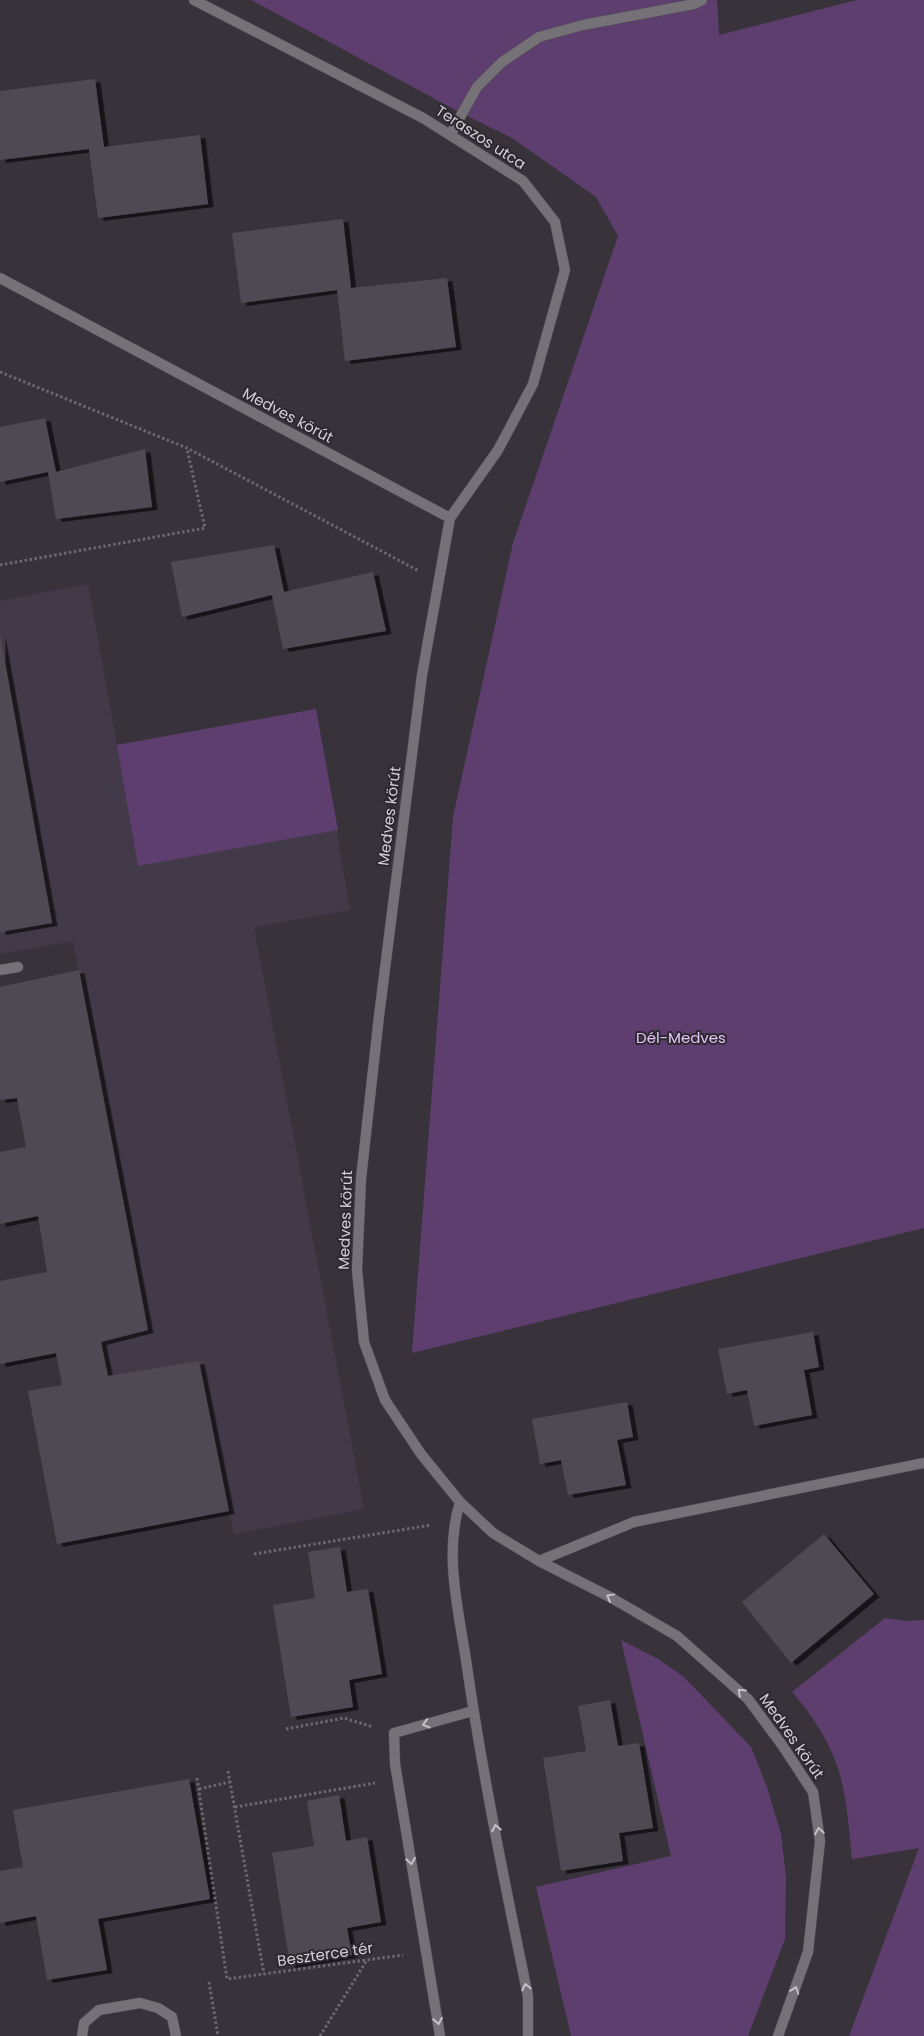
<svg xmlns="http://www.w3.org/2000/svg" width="924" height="2036" font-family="Poppins,sans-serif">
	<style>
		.built { fill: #423a48 }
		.green { fill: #5e3e6f }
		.building { fill: #4f4a53; filter: url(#shadow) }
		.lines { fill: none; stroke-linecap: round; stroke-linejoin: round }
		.minor-casing { stroke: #544f57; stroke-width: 11 }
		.path { stroke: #6c686f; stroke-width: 3; stroke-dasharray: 2.5 2.5; stroke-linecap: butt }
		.minor { stroke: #757277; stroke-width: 10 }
		.oneway { stroke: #c5c2c7 }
		.labels { text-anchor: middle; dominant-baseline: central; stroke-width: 4; stroke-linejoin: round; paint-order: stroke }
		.street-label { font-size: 15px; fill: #d3d0d5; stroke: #2e2931 }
		.park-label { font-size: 15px; fill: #e5c5f8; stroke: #2e2931 }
	</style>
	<defs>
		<filter id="shadow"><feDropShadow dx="5.5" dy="3" stdDeviation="0" flood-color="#0009"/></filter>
	</defs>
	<rect width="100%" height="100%" fill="#38333b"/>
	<path class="built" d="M 88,584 L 117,745 L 316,709 L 350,910 L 254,927 L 364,1509 L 234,1534 L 199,1361 L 108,1376 L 101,1342 L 148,1330 L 73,941 L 0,954 L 0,601 Z"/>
	<path class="green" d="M 251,0 L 717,0 L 719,35 L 857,0 L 924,0 L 924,1228 L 412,1353 L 453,817 L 513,543 L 618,236 L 596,197 L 512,138 L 461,113 Z
		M 316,709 L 338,830 L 138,866 L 117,745 Z
		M 885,1618 L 906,1621 L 924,1620 L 924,2036 L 849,2036 L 919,1848 L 852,1859 C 849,1829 847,1797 838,1768 C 829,1741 811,1713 792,1692 Z
		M 621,1640 L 658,1659 L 684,1677 L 751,1747 L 767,1787 L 781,1834 L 786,1877 L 785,1939 L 748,2036 L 571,2036 L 536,1887 L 671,1856 Z"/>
	<path class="building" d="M 95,79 L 104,147 L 200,135 L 208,204 L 98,218 L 89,149 L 0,160 L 0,91 Z
		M 343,219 L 351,288 L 447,278 L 456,347 L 345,361 L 337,290 L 241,303 L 232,233 Z
		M 45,418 L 56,472 L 145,449 L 152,507 L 56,519 L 48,472 L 0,482 L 0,427 Z
		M 274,545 L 284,592 L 373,572 L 386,631 L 283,649 L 272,595 L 182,617 L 171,562 Z
		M 0,634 L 52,923 L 0,932 Z
		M 79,970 L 148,1330 L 101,1342 L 108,1376 L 199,1361 L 229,1511 L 57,1544 L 28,1391 L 62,1385 L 56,1353 L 0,1364 L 0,1281 L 47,1272 L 38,1216 L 0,1224 L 0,1152 L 26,1147 L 17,1098 L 0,1100 L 0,987 Z
		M 813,1332 L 819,1367 L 804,1370 L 812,1415 L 754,1426 L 747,1390 L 727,1394 L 718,1349 Z
		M 627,1402 L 633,1437 L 617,1440 L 626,1485 L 568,1495 L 561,1460 L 540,1464 L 532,1419 Z
		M 824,1534 L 874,1594 L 791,1663 L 742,1602 Z
		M 340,1547 L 347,1592 L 368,1589 L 382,1674 L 349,1680 L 353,1707 L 291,1717 L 273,1605 L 315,1598 L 308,1552 Z
		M 610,1700 L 618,1746 L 639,1743 L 653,1828 L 619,1833 L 623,1861 L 561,1871 L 543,1758 L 586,1751 L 578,1706 Z
		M 189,1779 L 210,1899 L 98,1919 L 107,1970 L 47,1980 L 36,1916 L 0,1923 L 0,1871 L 23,1867 L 13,1810 Z
		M 339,1795 L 346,1841 L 367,1837 L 381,1922 L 347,1928 L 352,1955 L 290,1965 L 272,1853 L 314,1846 L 307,1801 Z"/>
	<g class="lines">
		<defs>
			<path id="minor" d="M 194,0 L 423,118 L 523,181 L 555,222 L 565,270 L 533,384 L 498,450 L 450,518 L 422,675 L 379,1016 L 361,1179 L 357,1270 L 364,1342 L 385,1400 L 421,1454 L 460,1502 L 493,1533 L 539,1561 L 610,1597 L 677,1636 L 748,1699 L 782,1745 L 813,1792 L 820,1841 L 808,1952 L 778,2036
				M 450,135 L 477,87 L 502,62 L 539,37 L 583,25 L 694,4 L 702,0
				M 0,278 L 450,518
				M 0,970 L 18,967
				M 460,1502 C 444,1553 458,1608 466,1660 C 482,1772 505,1885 528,1996 L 528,2036
				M 539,1561 L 634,1522 L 924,1463
				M 82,2036 L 84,2023 L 99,2010 L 140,2003 L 158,2008 L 172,2017 L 176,2036
				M 440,2036 L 395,1764 L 394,1733 L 473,1711"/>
		</defs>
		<use href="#minor" class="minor-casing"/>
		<path class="path" d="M 0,372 L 187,448 L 419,571
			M 0,565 L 205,528 L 187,449
			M 254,1554 L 431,1525
			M 286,1729 L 344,1718 L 373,1727
			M 228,1771 L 264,1974
			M 197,1778 L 227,1979 L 403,1955
			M 199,1789 L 230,1782
			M 235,1807 L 375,1783
			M 209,1982 L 218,2036
			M 320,2036 L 367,1960"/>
		<use href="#minor" class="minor"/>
	</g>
	<defs><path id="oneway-chevron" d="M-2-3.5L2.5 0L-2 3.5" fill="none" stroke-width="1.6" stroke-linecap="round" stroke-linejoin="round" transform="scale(1.25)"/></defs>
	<g class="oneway">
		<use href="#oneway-chevron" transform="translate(610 1597) rotate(-151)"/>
		<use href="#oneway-chevron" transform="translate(741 1692) rotate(-137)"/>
		<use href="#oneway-chevron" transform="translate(426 1724) rotate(164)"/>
		<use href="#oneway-chevron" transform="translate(496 1828) rotate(-101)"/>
		<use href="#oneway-chevron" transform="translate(819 1831) rotate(-99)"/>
		<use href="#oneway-chevron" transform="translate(411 1861) rotate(81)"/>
		<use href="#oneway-chevron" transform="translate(526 1987) rotate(-102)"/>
		<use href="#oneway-chevron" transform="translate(795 1990) rotate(-71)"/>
		<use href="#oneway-chevron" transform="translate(438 2021) rotate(81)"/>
	</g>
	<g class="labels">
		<g class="street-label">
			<text transform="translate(481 137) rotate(33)">Teraszos utca</text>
			<text transform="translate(288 415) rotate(28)">Medves körút</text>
			<text transform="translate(389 816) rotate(-83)">Medves körút</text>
			<text transform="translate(345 1220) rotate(-88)">Medves körút</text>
			<text transform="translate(792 1736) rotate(55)">Medves körút</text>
			<text transform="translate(325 1954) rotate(-8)">Beszterce tér</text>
		</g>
		<g class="park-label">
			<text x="681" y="1037">Dél-Medves</text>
		</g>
	</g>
</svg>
